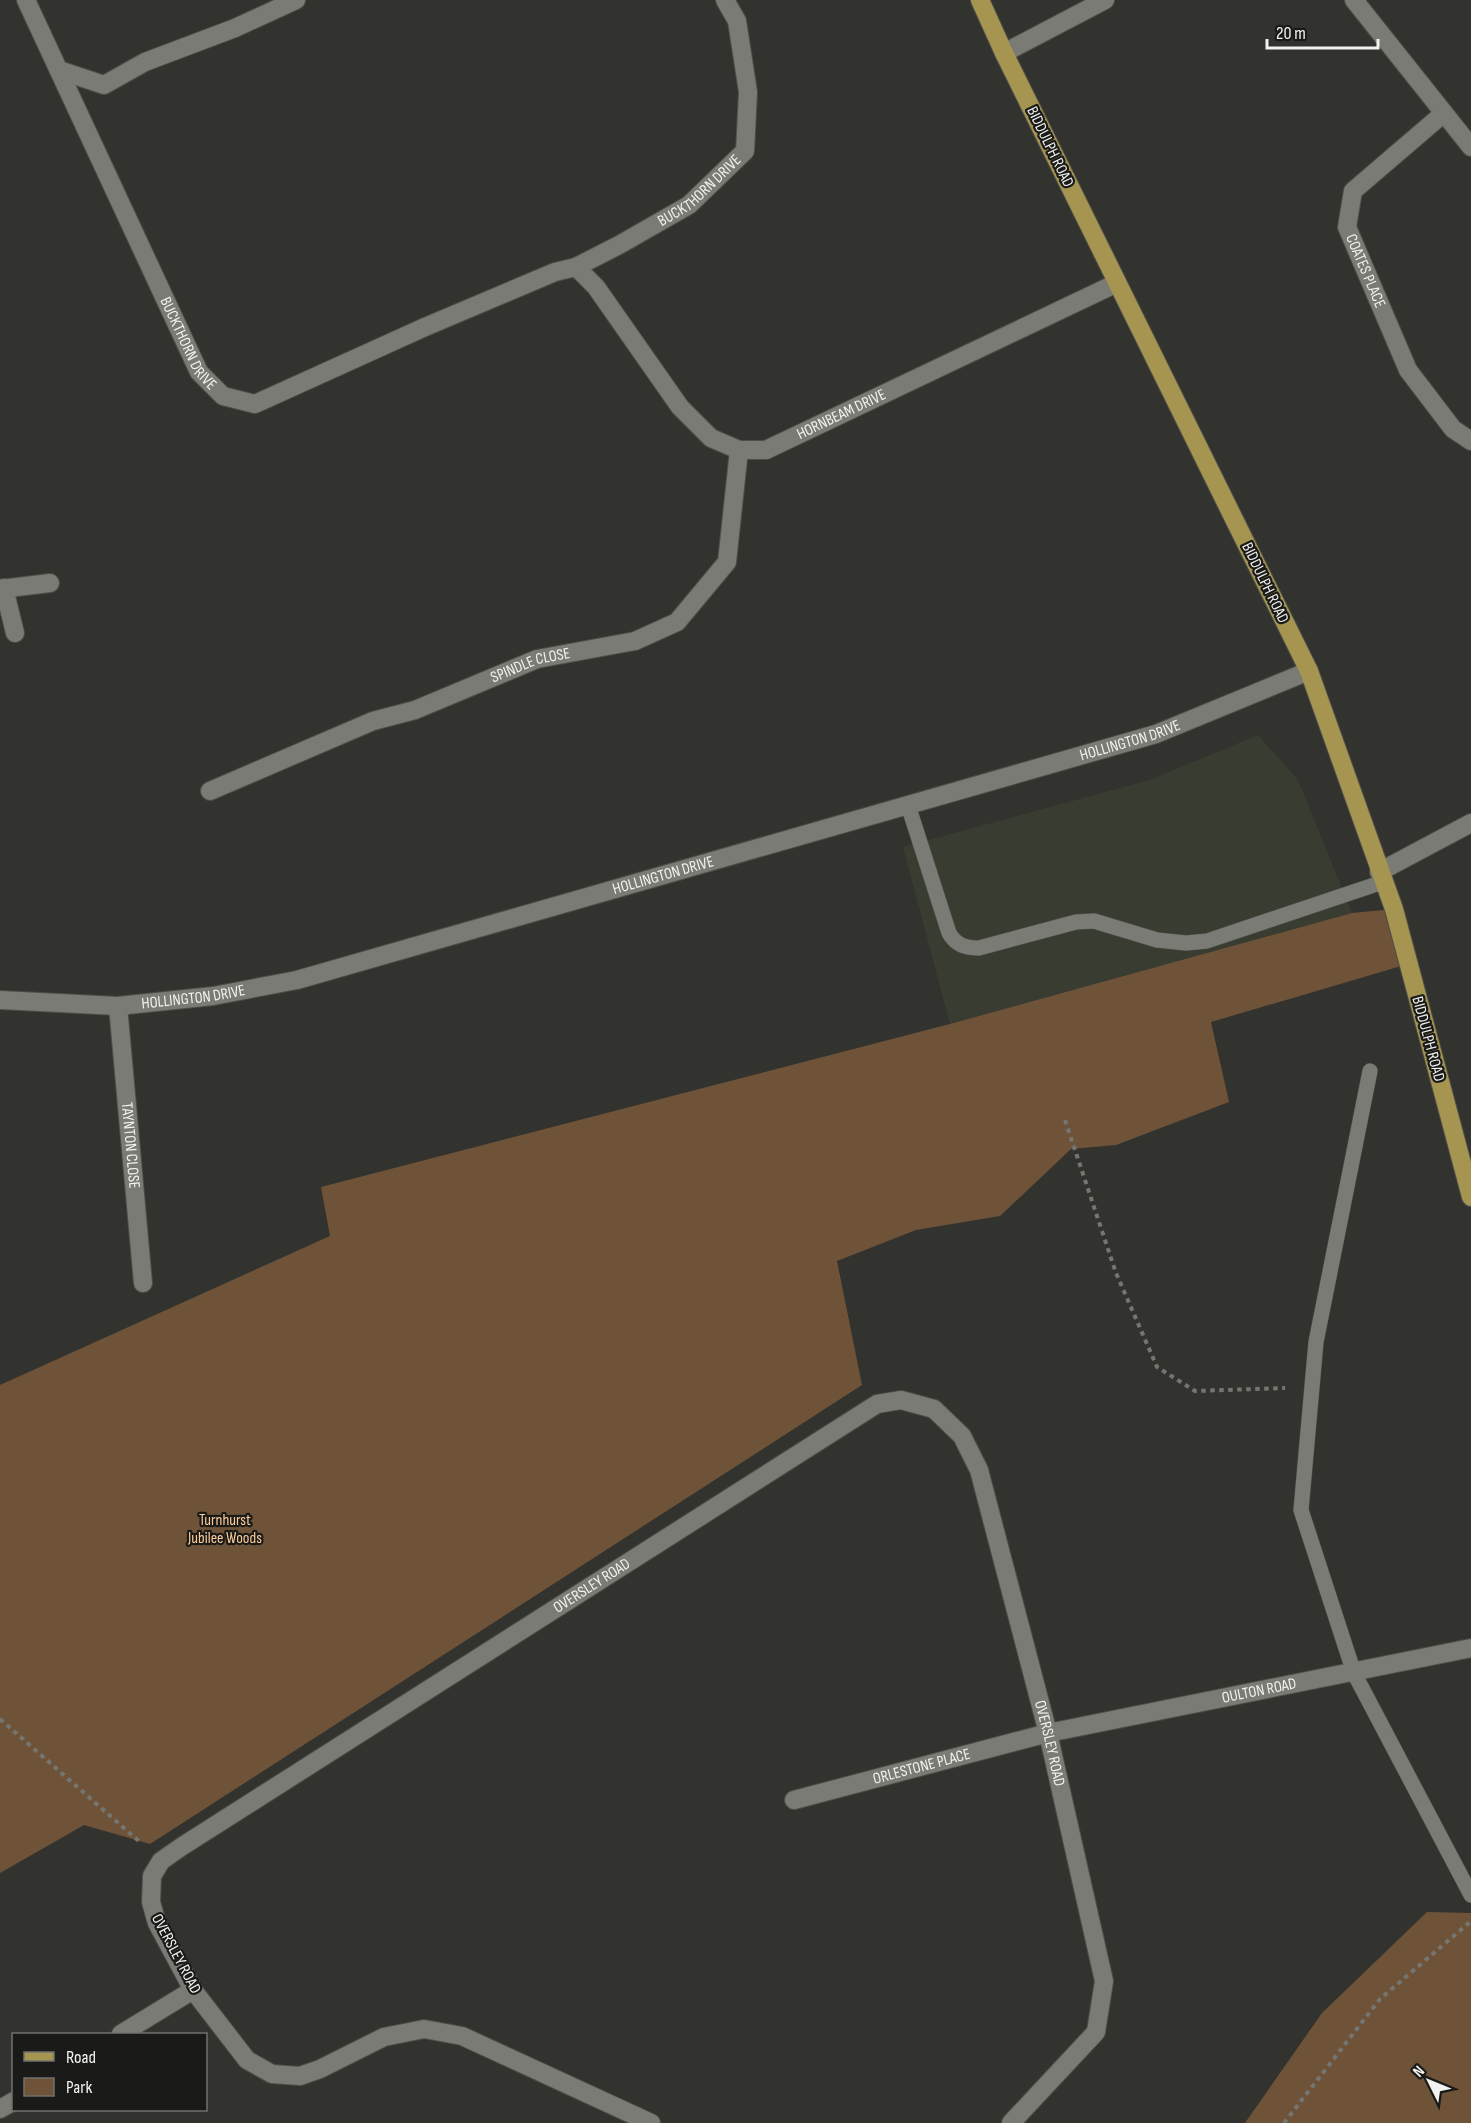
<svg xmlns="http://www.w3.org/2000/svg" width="1471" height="2123" font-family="'Sofia Sans Condensed',sans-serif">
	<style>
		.built { fill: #393d31 }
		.green { fill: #6e5339 }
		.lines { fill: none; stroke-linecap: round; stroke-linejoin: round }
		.lane-casing { stroke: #4e4f4a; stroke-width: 16 }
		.street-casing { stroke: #4e4f4a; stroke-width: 20 }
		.primary-casing { stroke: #4e4f4a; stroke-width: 20 }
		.path { stroke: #757671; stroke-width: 4; stroke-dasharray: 4.5 4.5; stroke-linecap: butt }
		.lane { stroke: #797b74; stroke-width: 15 }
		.street { stroke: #797b74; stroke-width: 18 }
		.primary { stroke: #a69451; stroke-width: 18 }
		.labels { text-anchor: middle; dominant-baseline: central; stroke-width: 4.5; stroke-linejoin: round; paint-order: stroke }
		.street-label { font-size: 16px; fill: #f2f3f0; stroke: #1a1b18 }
		.park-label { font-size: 16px; fill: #fecb9a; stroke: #1a1b18 }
	</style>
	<rect width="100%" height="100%" fill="#32332e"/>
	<path class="built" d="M 1258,735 L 1298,780 L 1352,913 L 950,1024 L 903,847 L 1150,780 Z"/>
	<path class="green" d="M 1394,909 L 1408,964 L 1211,1022 L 1229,1102 L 1116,1145 L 1071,1149 L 1000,1216 L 916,1230 L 837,1261 L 862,1385 L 150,1844 L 84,1825 L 0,1873 L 0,1385 L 330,1236 L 321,1187 L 950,1024 L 1352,913 Z
		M 1427,1912 L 1471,1913 L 1471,2123 L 1245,2123 L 1322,2013 Z"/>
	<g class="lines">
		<defs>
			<path id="lane" d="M 908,805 L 949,933 C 956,945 965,948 979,948 L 1076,922 L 1094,921 L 1157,940 L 1186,943 L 1207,941 L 1383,882
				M 1370,1071 L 1316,1342 L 1301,1510 L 1354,1673 L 1471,1895"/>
			<g id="street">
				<path id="s1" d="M 26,0 L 199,372 L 223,396 L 255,404 L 425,327 L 555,272 L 576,267 L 596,287 L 680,407 L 711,438 L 739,450 L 766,450 L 1117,283"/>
				<path d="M 1354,0 L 1471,147"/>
				<path d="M 1004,53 L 1105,0"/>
				<path d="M 59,70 L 104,85 L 145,62 L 235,28 L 296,0"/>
				<path id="s2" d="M 1444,113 L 1353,191 L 1347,227 L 1408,370 L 1453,429 L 1471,441"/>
				<path id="s3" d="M 576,267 L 619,245 L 689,205 L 745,151 L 748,92 L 737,21 L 725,0"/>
				<path d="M 4,588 L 15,633"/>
				<path d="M 0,589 L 50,583"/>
				<path id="s4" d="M 210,791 L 373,721 L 415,710 L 537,659 L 635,641 L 677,622 L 727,562 L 739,450"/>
				<path d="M 1379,872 L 1471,823"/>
				<path id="s5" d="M 0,1000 L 118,1006 L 213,996 L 297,980 L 1156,734 L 1309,671"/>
				<path id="s6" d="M 118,1006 L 143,1283"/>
				<path id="s7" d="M 794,1800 L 1048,1733 L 1471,1648"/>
				<path d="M 121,2034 L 193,1990"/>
				<path d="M 0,2109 L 14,2101"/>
				<path id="s8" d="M 651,2123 L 462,2036 L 424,2029 L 384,2037 L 320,2069 L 300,2076 L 272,2074 L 247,2060 L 193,1990 L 157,1923 L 151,1902 L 152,1876 L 161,1861 L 181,1847 L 877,1404 L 901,1400 L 934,1409 L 962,1436 L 979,1470 L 1048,1733 L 1104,1981 L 1096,2032 L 1011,2123"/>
			</g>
			<path id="primary" d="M 980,0 L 1004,53 L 1309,671 L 1394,909 L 1471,1197"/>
		</defs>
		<use href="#lane" class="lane-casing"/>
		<use href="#street" class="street-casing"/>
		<use href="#primary" class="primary-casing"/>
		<path class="path" d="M 1065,1120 L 1116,1273 L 1157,1367 L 1195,1391 L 1285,1388
			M 0,1719 L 141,1843
			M 1284,2123 L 1380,1999 L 1470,1922"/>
		<use href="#lane" class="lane"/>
		<use href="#street" class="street"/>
		<use href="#primary" class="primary"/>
	</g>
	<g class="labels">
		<g class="street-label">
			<text transform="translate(1050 147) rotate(64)">BIDDULPH ROAD</text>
			<text stroke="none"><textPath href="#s3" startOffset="146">BUCKTHORN DRIVE</textPath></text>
			<text stroke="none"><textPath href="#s2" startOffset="204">COATES PLACE</textPath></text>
			<text stroke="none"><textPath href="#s1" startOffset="380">BUCKTHORN DRIVE</textPath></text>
			<text stroke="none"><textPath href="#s1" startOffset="1186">HORNBEAM DRIVE</textPath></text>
			<text transform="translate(1265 583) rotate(64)">BIDDULPH ROAD</text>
			<text stroke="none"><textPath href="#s4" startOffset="345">SPINDLE CLOSE</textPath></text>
			<text stroke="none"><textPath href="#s5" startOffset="1166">HOLLINGTON DRIVE</textPath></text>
			<text stroke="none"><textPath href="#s5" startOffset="680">HOLLINGTON DRIVE</textPath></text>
			<text stroke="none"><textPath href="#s5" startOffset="194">HOLLINGTON DRIVE</textPath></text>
			<text transform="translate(1428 1039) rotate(75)">BIDDULPH ROAD</text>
			<text stroke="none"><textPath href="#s6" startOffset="140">TAYNTON CLOSE</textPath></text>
			<text stroke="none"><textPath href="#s8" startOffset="1178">OVERSLEY ROAD</textPath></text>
			<text stroke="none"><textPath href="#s7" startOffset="478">OULTON ROAD</textPath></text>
			<text stroke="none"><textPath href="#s8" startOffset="1934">OVERSLEY ROAD</textPath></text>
			<text stroke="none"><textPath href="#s7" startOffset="132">ORLESTONE PLACE</textPath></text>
			<text transform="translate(176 1954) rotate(62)">OVERSLEY ROAD</text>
		</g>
		<g class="park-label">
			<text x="225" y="1520">Turnhurst<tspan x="225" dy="18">Jubilee Woods</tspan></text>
		</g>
	</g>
	<rect x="12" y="2033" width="195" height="78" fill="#1a1b18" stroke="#70716e" stroke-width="1.5"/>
	<rect x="24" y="2052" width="30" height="9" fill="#a69451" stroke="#70716e" stroke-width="1.5"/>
	<text x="66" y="2063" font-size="18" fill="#f2f3f0">Road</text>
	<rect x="24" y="2078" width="30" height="18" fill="#6e5339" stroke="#70716e" stroke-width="1.5"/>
	<text x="66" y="2093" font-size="18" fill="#f2f3f0">Park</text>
	<g transform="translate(1429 2081) rotate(313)" stroke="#1a1b18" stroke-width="4.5" paint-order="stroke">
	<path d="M0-4.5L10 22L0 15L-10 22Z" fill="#f2f3f0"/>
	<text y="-9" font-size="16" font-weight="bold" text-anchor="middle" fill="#f2f3f0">N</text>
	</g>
	<path d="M1267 39v9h111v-9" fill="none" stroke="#f2f3f0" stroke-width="3"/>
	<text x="1276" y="39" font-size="18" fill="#f2f3f0" stroke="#1a1b18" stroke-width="4.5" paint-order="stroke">20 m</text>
</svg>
